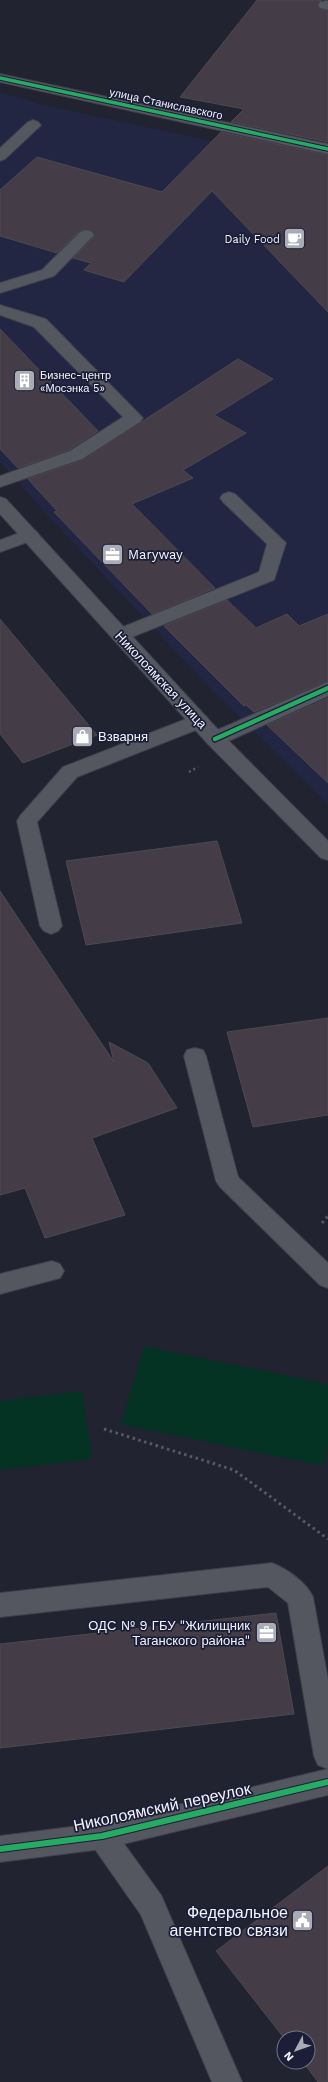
<svg xmlns="http://www.w3.org/2000/svg" width="328" height="2082" font-family="'Work Sans',sans-serif">
	<style>
		.built { fill: #222642 }
		.green { fill: #043323 }
		.building { fill: #443c46; stroke: #4c4950 }
		.lines { fill: none; stroke-linecap: round; stroke-linejoin: round }
		.service-casing { stroke: #3e3f4a; stroke-width: 2 }
		.minor-casing { stroke: #3e3f4a; stroke-width: 2 }
		.secondary-casing { stroke: #3e3f4a; stroke-width: 2 }
		.path-far1 { stroke: #575963; stroke-width: 2.5; stroke-dasharray: 2 3; stroke-linecap: butt }
		.path { stroke: #575963; stroke-width: 3; stroke-dasharray: 2.5 3.5; stroke-linecap: butt }
		.service { fill: #545660; fill-rule: evenodd }
		.minor { fill: #545660; fill-rule: evenodd }
		.secondary { fill: #545660; fill-rule: evenodd }
		.cycleway-far2-casing { stroke: #1b1e36; stroke-width: 5.5 }
		.cycleway-far1-casing { stroke: #1b1e36; stroke-width: 7 }
		.cycleway-casing { stroke: #1b1e36; stroke-width: 8 }
		.cycleway-far2 { stroke: #26ab63; stroke-width: 3.5 }
		.cycleway-far1 { stroke: #26ab63; stroke-width: 4.5 }
		.cycleway { stroke: #26ab63; stroke-width: 6 }
		.labels { text-anchor: middle; dominant-baseline: central; stroke-width: 3.5; stroke-linejoin: round; paint-order: stroke }
		.far-street-label { font-size: 11px; fill: #f2f4fe; stroke: #1b1e36 }
		.far-poi-label { font-size: 11px; fill: #f2f4fe; stroke: #1b1e36; text-anchor: end }
		.poi-label { font-size: 13px; fill: #f2f4fe; stroke: #1b1e36; text-anchor: start }
		.street-label { font-size: 13px; fill: #f2f4fe; stroke: #1b1e36 }
		.near-street-label { font-size: 16px; fill: #f2f4fe; stroke: #1b1e36 }
		.near-poi-label { font-size: 16px; fill: #f2f4fe; stroke: #1b1e36; text-anchor: end }
	</style>
	<rect width="100%" height="100%" fill="#212330"/>
	<path class="built" d="M 0,92 L 39,104 L 328,166 L 328,804 L 211,689 L 49,517 L 0,462 Z"/>
	<path class="green" d="M 144,1346 L 328,1384 L 328,1447 L 324,1466 L 121,1424 Z
		M 82,1391 L 92,1459 L 0,1470 L 0,1401 Z"/>
	<path class="building" d="M 257,0 L 322,0 L 319,1 L 317,6 L 320,9 L 328,11 L 328,142 L 231,122 L 244,109 L 180,97 Z
		M 221,132 L 328,155 L 328,312 L 212,191 L 124,282 L 84,270 L 91,263 L 73,258 L 95,236 L 92,231 L 86,229 L 79,231 L 57,253 L 0,236 L 0,190 L 37,157 L 162,192 Z
		M 0,329 L 98,431 L 69,450 L 18,468 L 0,449 Z
		M 238,359 L 273,379 L 214,415 L 246,433 L 183,470 L 193,478 L 132,504 L 215,588 L 152,614 L 54,512 L 57,511 L 28,479 L 83,460 Z
		M 227,600 L 256,628 L 287,614 L 299,626 L 328,614 L 328,681 L 254,712 L 246,705 L 244,706 L 164,626 Z
		M 0,619 L 97,735 L 23,763 L 0,734 Z
		M 328,698 L 328,783 L 267,725 Z
		M 217,841 L 242,923 L 86,945 L 66,861 Z
		M 0,891 L 114,1062 L 109,1042 L 148,1063 L 177,1108 L 92,1138 L 125,1215 L 45,1238 L 25,1188 L 0,1195 Z
		M 328,1018 L 328,1115 L 253,1127 L 227,1032 Z
		M 276,1613 L 294,1714 L 0,1748 L 0,1644 Z
		M 328,1866 L 328,2082 L 318,2082 L 303,2062 L 308,2062 L 308,2038 L 284,2038 L 216,1951 Z"/>
	<g class="lines">
		<defs>
			<path id="service" d="M 325,1 L 328,1 L 328,10 L 320,8 L 318,5 L 320,2 Z
				M 33,120 L 38,122 L 41,125 L 38,128 L 5,159 L 0,161 L 0,148 L 28,122 Z
				M 86,230 L 92,232 L 94,235 L 54,276 L 0,293 L 0,283 L 42,270 L 80,232 Z
				M 0,305 L 46,319 L 143,418 L 140,422 L 82,459 L 0,487 L 0,476 L 70,451 L 123,417 L 34,327 L 0,315 Z
				M 229,492 L 235,494 L 286,543 L 274,580 L 127,639 L 120,641 L 113,639 L 111,635 L 113,631 L 259,572 L 267,544 L 223,502 L 220,498 L 223,494 Z
				M 30,529 L 36,531 L 39,535 L 36,539 L 0,552 L 0,540 Z
				M 199,714 L 206,716 L 209,721 L 206,726 L 77,777 L 37,822 L 62,926 L 58,931 L 51,934 L 44,931 L 40,926 L 17,821 L 20,816 L 63,767 Z
				M 195,1048 L 203,1050 L 206,1056 L 238,1177 L 328,1263 L 328,1288 L 320,1285 L 220,1187 L 216,1181 L 184,1056 L 187,1050 Z
				M 52,1261 L 60,1264 L 64,1271 L 60,1278 L 0,1294 L 0,1274 Z
				M 272,1563 C 287,1569 306,1582 313,1597 L 328,1680 L 328,1769 L 318,1765 L 314,1756 L 288,1603 L 268,1587 L 0,1617 L 0,1593 Z
				M 102,1823 L 112,1827 L 161,1895 L 242,2082 L 212,2082 L 141,1915 L 92,1845 L 88,1836 L 92,1827 Z"/>
			<path id="minor" d="M 0,74 L 328,144 L 328,154 L 0,82 Z
				M 328,682 L 328,696 L 222,744 L 215,746 L 208,744 L 205,739 L 208,734 Z
				M 328,1769 L 328,1795 L 102,1849 L 0,1862 L 0,1836 L 102,1823 Z"/>
			<path id="secondary" d="M 0,497 L 6,499 L 222,734 L 328,841 L 328,860 L 321,858 L 208,744 L 0,514 Z"/>
		</defs>
		<use href="#service" class="service-casing"/>
		<use href="#minor" class="minor-casing"/>
		<use href="#secondary" class="secondary-casing"/>
		<path class="path-far1" d="M 189,772 L 198,767"/>
		<path class="path" d="M 322,1223 L 328,1216
			M 104,1429 L 234,1470 L 328,1539"/>
		<use href="#service" class="service"/>
		<use href="#minor" class="minor"/>
		<use href="#secondary" class="secondary"/>
		<defs>
			<path id="cycleway-far2" d="M 0,78 L 328,149"/>
			<path id="cycleway-far1" d="M 215,739 L 328,688"/>
			<path id="cycleway" d="M 0,1849 L 102,1836 L 328,1782"/>
		</defs>
		<use href="#cycleway-far2" class="cycleway-far2-casing"/>
		<use href="#cycleway-far1" class="cycleway-far1-casing"/>
		<use href="#cycleway" class="cycleway-casing"/>
		<use href="#cycleway-far2" class="cycleway-far2"/>
		<use href="#cycleway-far1" class="cycleway-far1"/>
		<use href="#cycleway" class="cycleway"/>
	</g>
	<defs>
		<symbol id="cafe-square" viewBox="-11 -11 22 22"><rect x="-9" y="-9" width="18" height="18" rx="4" fill="#a9abb6" stroke="#1b1e36"/><path d="M-5.5-4.5H6V0H3Q3 3.5 0 3.5H-2.5Q-5.5 3.5-5.5 0ZM3-3.2v2h1.7v-2ZM-6 4.5H4V6H-6Z" fill="#fff"/></symbol>
		<symbol id="building-square" viewBox="-11 -11 22 22"><rect x="-9" y="-9" width="18" height="18" rx="4" fill="#a9abb6" stroke="#1b1e36"/><path d="M-4-6H4V6H1V3H-1V6H-4ZM-2.5-4.3h1.7v1.8h-1.7ZM.8-4.3h1.7v1.8H.8ZM-2.5-1h1.7V.8h-1.7ZM.8-1h1.7V.8H.8Z" fill="#fff"/></symbol>
		<symbol id="office-square" viewBox="-11 -11 22 22"><rect x="-9" y="-9" width="18" height="18" rx="4" fill="#a9abb6" stroke="#1b1e36"/><path d="M-6-3h4V-5.5h4V-3h4V5H-6ZM-1-4.5V-3h2v-1.5ZM-6 0V1H6V0Z" fill="#fff"/></symbol>
		<symbol id="shop-square" viewBox="-11 -11 22 22"><rect x="-9" y="-9" width="18" height="18" rx="4" fill="#a9abb6" stroke="#1b1e36"/><path d="M-5-2.5h2.3a2.7 3.5 0 0 1 5.4 0H5L5.5 6h-11ZM-1.5-2.5h3a1.5 2.3 0 0 0-3 0Z" fill="#fff"/></symbol>
		<symbol id="civic-square" viewBox="-11 -11 22 22"><rect x="-9" y="-9" width="18" height="18" rx="4" fill="#a9abb6" stroke="#1b1e36"/><path d="M-.6-6.5H3V-4.5H.6V-3L4-1V1h2V6H-6V1h2V-1L-.6-3ZM-1.2 2.5V6h2.4V2.5Z" fill="#fff"/></symbol>
	</defs>
	<g fill-rule="evenodd">
		<use href="#cafe-square" x="282" y="226" width="25" height="25"/>
		<use href="#building-square" x="12" y="368" width="25" height="25"/>
		<use href="#office-square" x="100" y="542" width="25" height="25"/>
		<use href="#shop-square" x="70" y="724" width="25" height="25"/>
		<use href="#office-square" x="254" y="1620" width="25" height="25"/>
		<use href="#civic-square" x="290" y="1908" width="25" height="25"/>
	</g>
	<g class="labels">
		<g class="far-street-label">
			<text transform="translate(166 104) rotate(12)">улица Станиславского</text>
		</g>
		<g class="far-poi-label">
			<text x="280" y="239">Daily Food</text>
			<text x="40" y="375" text-anchor="start">Бизнес-центр<tspan x="40" dy="13">«Мосэнка 5»</tspan></text>
		</g>
		<g class="poi-label">
			<text x="128" y="554">Maryway</text>
			<text x="98" y="736">Взварня</text>
			<text x="250" y="1625" text-anchor="end">ОДС № 9 ГБУ "Жилищник<tspan x="250" dy="15">Таганского района"</tspan></text>
		</g>
		<g class="street-label">
			<text transform="translate(161 680) rotate(47)">Николоямская улица</text>
		</g>
		<g class="near-street-label">
			<text transform="translate(162 1807) rotate(-12)">Николоямский переулок</text>
		</g>
		<g class="near-poi-label">
			<text x="288" y="1912">Федеральное<tspan x="288" dy="18">агентство связи</tspan></text>
		</g>
	</g>
	<g transform="translate(296 2050) rotate(229)"><circle r="19" fill="#1b1e36" stroke="#717486"/>
	<path d="M0-3L7 15L0 10L-7 15Z" fill="#a9abb6"/>
	<text y="-6" font-size="11" font-weight="bold" text-anchor="middle" fill="#f2f4fe">N</text>
	</g>
</svg>
